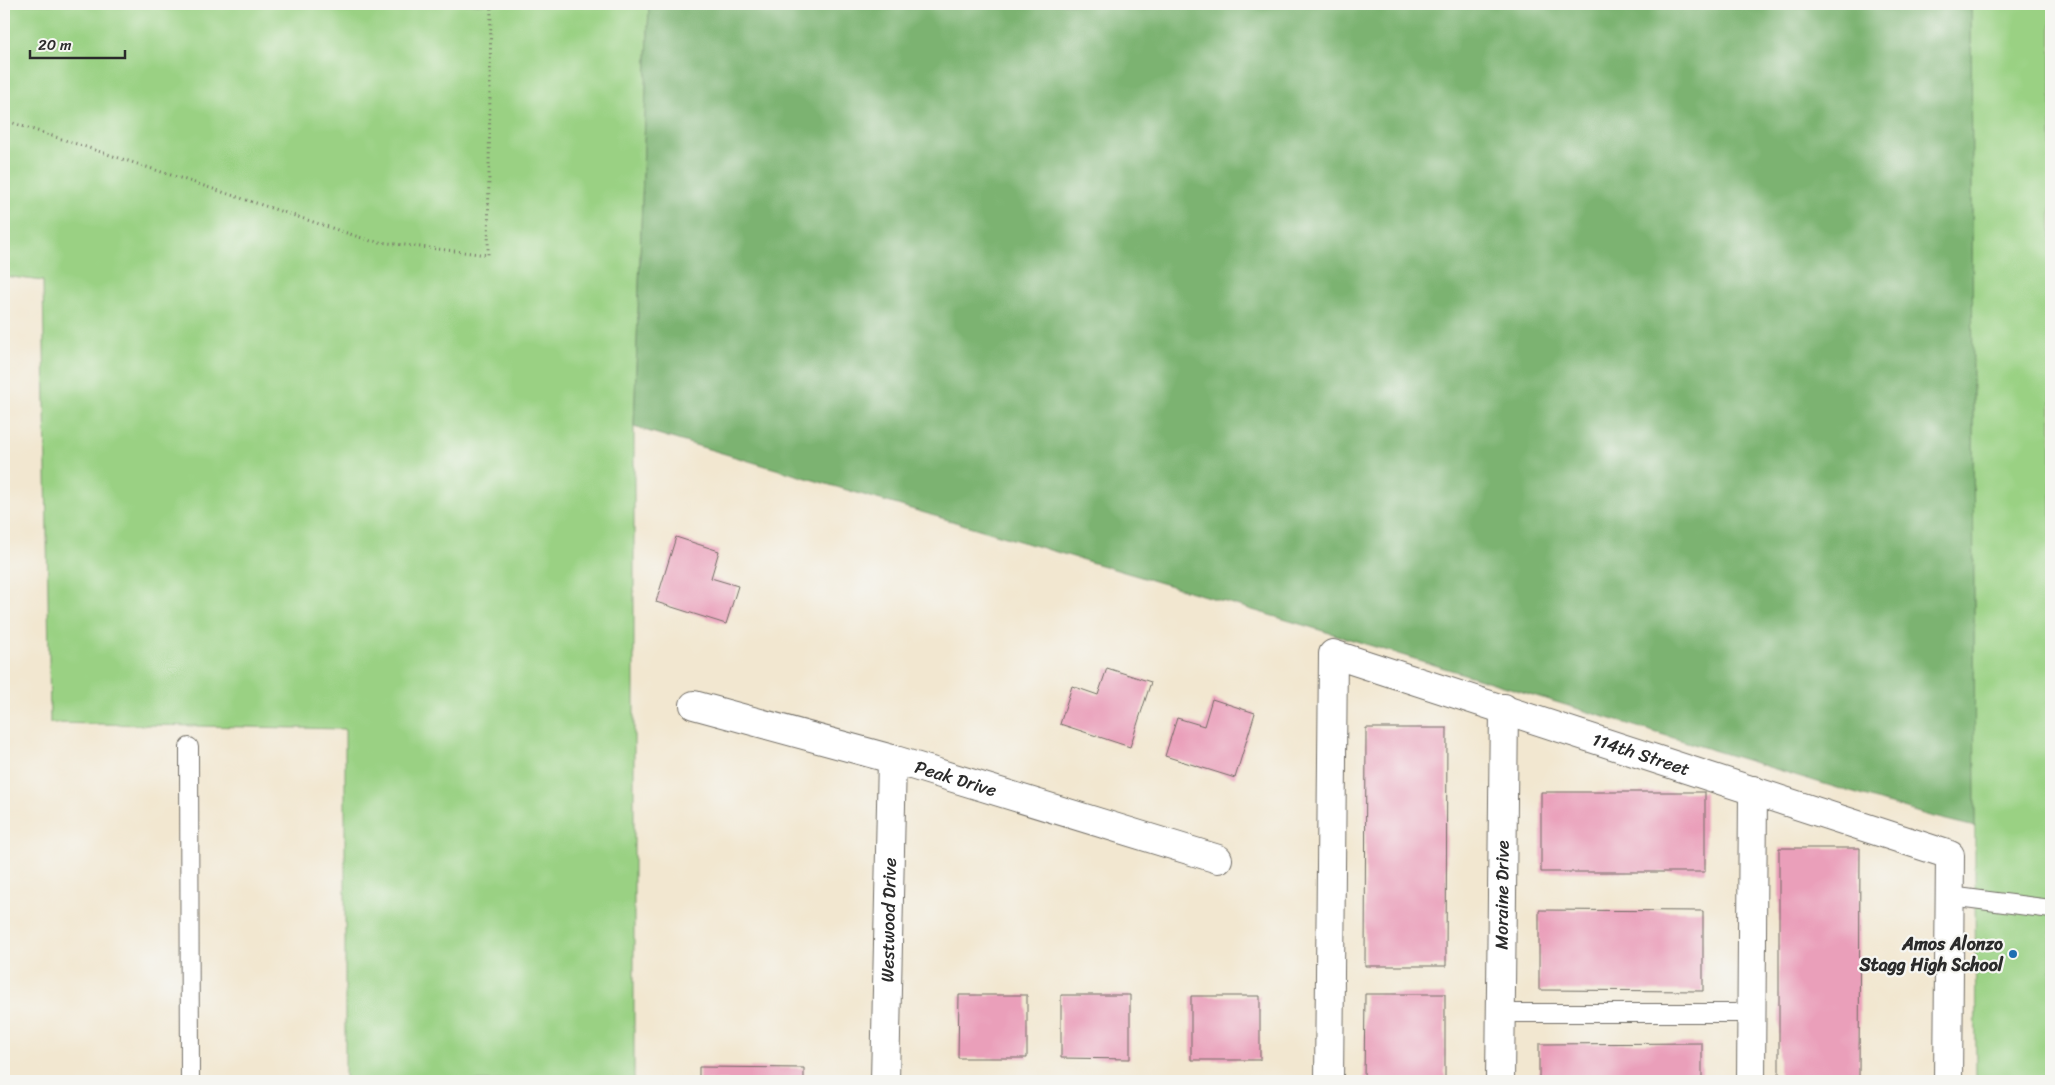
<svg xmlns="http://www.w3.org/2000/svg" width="2055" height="1085" font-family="Sriracha,sans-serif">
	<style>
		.green { fill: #9ad183; stroke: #627e57 }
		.forest { fill: #7bb371; stroke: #536f4e }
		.building { fill: #ea9fba }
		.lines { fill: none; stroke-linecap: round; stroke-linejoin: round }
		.lane-casing { stroke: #716d65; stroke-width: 20 }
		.street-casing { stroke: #716d65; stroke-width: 30 }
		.path { stroke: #716d65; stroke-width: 3; stroke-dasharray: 1 4; stroke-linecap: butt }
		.lane { stroke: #fff; stroke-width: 18 }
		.street { stroke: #fff; stroke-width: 28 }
		.poi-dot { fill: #1f6fb2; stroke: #f6f6f2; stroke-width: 2 }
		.labels { text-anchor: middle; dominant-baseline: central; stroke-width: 4.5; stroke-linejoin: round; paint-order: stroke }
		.street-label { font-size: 18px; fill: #2b2b2b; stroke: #f6f6f2 }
		.poi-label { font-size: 18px; font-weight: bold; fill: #2b2b2b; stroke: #f6f6f2; text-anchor: end }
	</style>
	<rect width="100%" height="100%" fill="#f6f6f2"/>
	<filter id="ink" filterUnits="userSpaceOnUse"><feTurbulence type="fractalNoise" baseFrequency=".02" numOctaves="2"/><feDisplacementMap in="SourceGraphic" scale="10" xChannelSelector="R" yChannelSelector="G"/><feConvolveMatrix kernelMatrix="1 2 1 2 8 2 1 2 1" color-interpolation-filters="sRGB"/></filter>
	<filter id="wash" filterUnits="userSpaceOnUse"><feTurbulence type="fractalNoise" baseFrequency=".0096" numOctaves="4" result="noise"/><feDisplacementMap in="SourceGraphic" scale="20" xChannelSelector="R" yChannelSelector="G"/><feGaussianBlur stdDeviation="1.12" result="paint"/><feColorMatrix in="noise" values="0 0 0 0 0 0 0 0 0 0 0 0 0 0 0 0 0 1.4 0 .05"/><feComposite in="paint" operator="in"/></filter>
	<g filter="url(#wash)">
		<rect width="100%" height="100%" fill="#f2e7d0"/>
		<path class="green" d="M 4,4 L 649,4 L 634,427 L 634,1081 L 345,1081 L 345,729 L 50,723 L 43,281 L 4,276 Z
			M 1971,4 L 2051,4 L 2051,1081 L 1976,1081 Z"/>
		<path class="forest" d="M 649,4 L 1971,4 L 1975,827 L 1926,815 L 1310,627 L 634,427 Z"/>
		<g id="blocks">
			<path class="building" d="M 676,537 L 719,551 L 711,578 L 738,586 L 726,624 L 656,602 Z
				M 1107,668 L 1151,682 L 1130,747 L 1060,724 L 1072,686 L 1098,695 Z
				M 1212,699 L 1255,713 L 1235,778 L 1165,756 L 1177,718 L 1204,726 Z
				M 1366,728 L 1447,728 L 1446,966 L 1365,966 Z
				M 1541,792 L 1705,792 L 1705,872 L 1541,872 Z
				M 1779,848 L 1860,848 L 1859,1081 L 1779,1081 Z
				M 1539,910 L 1703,911 L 1703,991 L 1539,990 Z
				M 1365,994 L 1445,994 L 1445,1081 L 1364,1081 Z
				M 959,995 L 1027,995 L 1027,1058 L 958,1058 Z
				M 1061,995 L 1130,995 L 1130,1059 L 1061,1058 Z
				M 1191,996 L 1260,996 L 1260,1060 L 1191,1060 Z
				M 1702,1043 L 1702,1081 L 1539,1081 L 1539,1044 Z
				M 699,1067 L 804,1068 L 804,1081 L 699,1081 Z"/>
		</g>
	</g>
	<g filter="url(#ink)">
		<use href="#blocks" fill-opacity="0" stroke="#716d65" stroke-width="1"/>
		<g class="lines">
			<defs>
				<path id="lane" d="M 189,747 L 190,1081
					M 1950,896 L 2051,909
					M 1501,1013 L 1751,1013"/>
				<g id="street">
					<path id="s1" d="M 694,705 L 892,759 L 1218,859"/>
					<path id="s2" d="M 885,1081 L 892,759"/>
					<path id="s3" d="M 1329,1081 L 1333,654 L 1950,855 L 1948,1081"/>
					<path id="s4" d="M 1500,1081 L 1504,708"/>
					<path d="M 1751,1081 L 1753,790"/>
				</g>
			</defs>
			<use href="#lane" class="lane-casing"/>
			<use href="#street" class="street-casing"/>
			<path class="path" d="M 4,120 L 371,241 L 488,255 L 491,4"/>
			<use href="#lane" class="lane"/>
			<use href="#street" class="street"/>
		</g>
	</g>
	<circle class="poi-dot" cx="2013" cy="954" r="5"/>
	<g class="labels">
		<g class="street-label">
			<text stroke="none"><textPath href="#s3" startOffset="751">114th Street</textPath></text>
			<text stroke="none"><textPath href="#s1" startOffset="272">Peak Drive</textPath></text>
			<text stroke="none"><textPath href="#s4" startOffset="186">Moraine Drive</textPath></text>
			<text stroke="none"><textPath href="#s2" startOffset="161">Westwood Drive</textPath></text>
		</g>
		<g class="poi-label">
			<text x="2003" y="944">Amos Alonzo<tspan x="2003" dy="21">Stagg High School</tspan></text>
		</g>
	</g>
	<rect width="2055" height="1085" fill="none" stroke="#f6f6f2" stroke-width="20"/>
	<path d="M30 50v8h95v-8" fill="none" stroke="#2b2b2b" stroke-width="2.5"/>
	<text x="38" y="50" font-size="15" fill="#2b2b2b" stroke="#f6f6f2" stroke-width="4" paint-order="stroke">20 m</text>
</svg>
